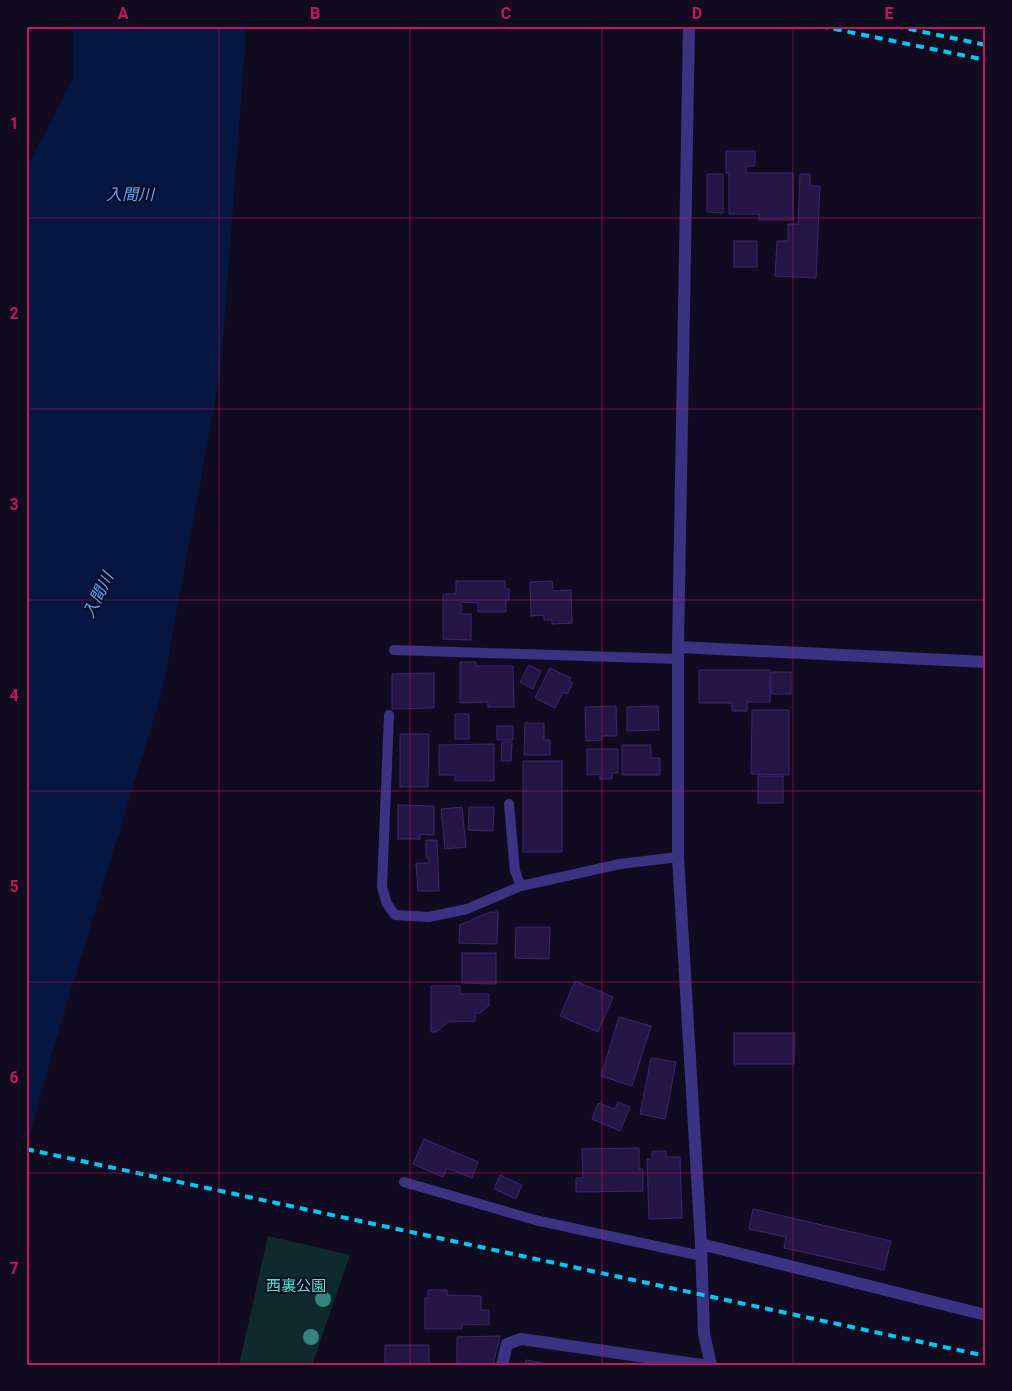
<svg xmlns="http://www.w3.org/2000/svg" width="1012" height="1391" font-family="Roboto,'Noto Sans JP',sans-serif">
	<style>
		.green { fill: #0e2a2c }
		.water { fill: #051640 }
		.building { fill: #231644; stroke: #3b2672 }
		.lines { fill: none; stroke-linecap: round; stroke-linejoin: round }
		.lane { stroke: #3c3284; stroke-width: 10 }
		.street { stroke: #3c3284; stroke-width: 12 }
		.rail { stroke: #00cbf6; stroke-width: 4; stroke-dasharray: 8 6; stroke-linecap: butt }
		.tree { fill: #338580 }
		.grid { fill: none; stroke: #c2185b; stroke-width: 1; stroke-opacity: 0.55 }
		.labels { text-anchor: middle; dominant-baseline: central; stroke-width: 4; stroke-linejoin: round; paint-order: stroke }
		.park-label { font-size: 15px; fill: #4ee8cd; stroke: #110b21 }
		.water-label { font-size: 16px; font-style: italic; fill: #59a6ff; stroke: #110b21 }
		.neatline { fill: none; stroke: #c2185b; stroke-width: 2 }
		.grid-label { font-size: 16px; text-anchor: middle; font-weight: bold; fill: #c2185b }
	</style>
	<rect width="100%" height="100%" fill="#110b21"/>
	<path class="green" d="M 268,1236 L 350,1255 L 312,1365 L 239,1365 Z"/>
	<path class="water" d="M 73,26 L 245,26 L 245,48 L 221,368 L 162,692 L 54,1046 L 26,1151 L 26,169 L 73,78 Z"/>
	<path class="building" d="M 726,151 L 755,151 L 755,166 L 746,166 L 746,173 L 793,173 L 793,220 L 759,220 L 759,214 L 729,214 L 729,173 L 726,173 Z
		M 707,174 L 723,174 L 723,213 L 707,212 Z
		M 800,174 L 810,174 L 810,186 L 820,186 L 816,278 L 775,276 L 777,241 L 788,241 L 788,224 L 798,224 Z
		M 734,241 L 757,241 L 757,267 L 734,267 Z
		M 456,581 L 505,581 L 505,589 L 509,589 L 509,600 L 506,600 L 506,612 L 478,612 L 478,603 L 461,602 L 461,614 L 471,614 L 471,640 L 443,639 L 443,594 L 456,594 Z
		M 552,581 L 553,591 L 571,590 L 572,623 L 552,624 L 552,620 L 544,620 L 544,615 L 531,616 L 530,582 Z
		M 460,662 L 476,662 L 476,666 L 513,666 L 514,707 L 488,707 L 488,702 L 460,703 Z
		M 529,665 L 541,671 L 533,689 L 520,682 Z
		M 550,668 L 571,678 L 569,681 L 573,683 L 567,694 L 563,692 L 555,708 L 535,698 Z
		M 699,670 L 770,670 L 770,702 L 747,702 L 747,711 L 732,711 L 732,703 L 699,703 Z
		M 771,672 L 791,672 L 791,694 L 771,694 Z
		M 434,673 L 434,708 L 392,709 L 392,674 Z
		M 616,706 L 617,736 L 602,736 L 602,740 L 586,741 L 585,707 Z
		M 658,706 L 659,730 L 627,731 L 627,707 Z
		M 752,710 L 789,710 L 789,775 L 751,774 Z
		M 455,714 L 469,714 L 469,739 L 455,739 Z
		M 525,723 L 544,723 L 544,740 L 550,740 L 550,755 L 524,755 Z
		M 497,726 L 513,726 L 513,740 L 497,740 Z
		M 400,734 L 429,734 L 428,787 L 400,787 Z
		M 502,742 L 512,742 L 511,761 L 501,761 Z
		M 494,744 L 494,781 L 455,781 L 455,775 L 439,775 L 439,745 Z
		M 622,745 L 651,745 L 651,758 L 660,758 L 660,775 L 622,775 Z
		M 587,749 L 618,749 L 618,773 L 612,773 L 612,779 L 600,779 L 600,774 L 587,775 Z
		M 523,761 L 562,761 L 562,852 L 523,852 Z
		M 758,776 L 783,776 L 783,803 L 758,803 Z
		M 398,805 L 434,806 L 434,835 L 420,834 L 420,839 L 398,839 Z
		M 462,807 L 466,847 L 445,849 L 441,809 Z
		M 469,807 L 494,807 L 493,831 L 468,830 Z
		M 426,840 L 437,840 L 439,891 L 418,891 L 416,863 L 429,863 L 429,858 L 426,858 Z
		M 490,912 L 498,912 L 497,944 L 459,943 L 460,925 Z
		M 516,927 L 550,927 L 549,959 L 515,958 Z
		M 462,953 L 496,953 L 496,984 L 462,983 Z
		M 575,981 L 613,997 L 598,1032 L 560,1016 Z
		M 431,986 L 460,986 L 460,994 L 489,994 L 489,1006 L 480,1013 L 475,1013 L 475,1021 L 448,1022 L 436,1032 L 431,1032 Z
		M 619,1017 L 651,1026 L 632,1086 L 601,1076 Z
		M 734,1033 L 795,1033 L 794,1064 L 734,1064 Z
		M 651,1058 L 676,1062 L 665,1119 L 640,1114 Z
		M 618,1102 L 630,1107 L 620,1131 L 592,1119 L 598,1103 L 615,1109 Z
		M 424,1139 L 478,1162 L 472,1178 L 447,1168 L 443,1177 L 413,1164 Z
		M 639,1148 L 639,1169 L 643,1169 L 643,1191 L 576,1192 L 576,1178 L 583,1178 L 582,1149 Z
		M 652,1151 L 666,1151 L 666,1157 L 680,1157 L 682,1218 L 649,1219 L 647,1159 L 652,1159 Z
		M 500,1175 L 522,1185 L 516,1199 L 494,1189 Z
		M 753,1209 L 891,1241 L 884,1270 L 784,1248 L 786,1237 L 749,1229 Z
		M 428,1290 L 447,1290 L 447,1295 L 481,1296 L 481,1310 L 489,1310 L 489,1325 L 462,1324 L 462,1329 L 425,1329 L 425,1298 L 428,1298 Z
		M 500,1336 L 493,1365 L 457,1365 L 457,1337 Z
		M 385,1345 L 429,1345 L 429,1365 L 385,1365 Z
		M 526,1360 L 553,1365 L 525,1365 Z"/>
	<g class="lines">
		<path class="lane" d="M 394,650 L 678,659
			M 389,715 L 382,887 L 387,904 L 395,915 L 429,917 L 467,909 L 521,886 L 620,864 L 678,857
			M 509,804 L 515,871 L 521,886
			M 404,1182 L 535,1220 L 702,1256"/>
		<path class="street" d="M 689,26 L 678,647 L 678,857 L 701,1244 L 704,1334 L 711,1365
			M 678,647 L 986,662
			M 701,1244 L 986,1315
			M 502,1365 L 507,1344 L 521,1339 L 702,1365"/>
		<path class="rail" d="M 820,26 L 986,60
			M 895,26 L 986,45
			M 26,1149 L 986,1356"/>
	</g>
	<g class="tree">
		<circle cx="323" cy="1299" r="8"/>
		<circle cx="311" cy="1337" r="8"/>
	</g>
	<path class="grid" d="M 219,26 L 219,1365M 410,26 L 410,1365M 602,26 L 602,1365M 793,26 L 793,1365M 26,218 L 986,218M 26,409 L 986,409M 26,600 L 986,600M 26,791 L 986,791M 26,982 L 986,982M 26,1173 L 986,1173"/>
	<g class="labels">
		<g class="park-label">
			<text x="296" y="1286">西裏公園</text>
		</g>
		<g class="water-label">
			<text x="130" y="194">入間川</text>
			<text transform="translate(98 595) rotate(-64)">入間川</text>
		</g>
	</g>
	<rect width="1012" height="1391" fill="none" stroke="#110b21" stroke-width="55"/>
	<rect x="28" y="28" width="956" height="1336" class="neatline"/>
	<g class="grid-label">
		<text x="123" y="19">A</text>
		<text x="315" y="19">B</text>
		<text x="506" y="19">C</text>
		<text x="697" y="19">D</text>
		<text x="889" y="19">E</text>
		<text x="14" y="129">1</text>
		<text x="14" y="319">2</text>
		<text x="14" y="510">3</text>
		<text x="14" y="701">4</text>
		<text x="14" y="892">5</text>
		<text x="14" y="1083">6</text>
		<text x="14" y="1274">7</text>
	</g>
</svg>
